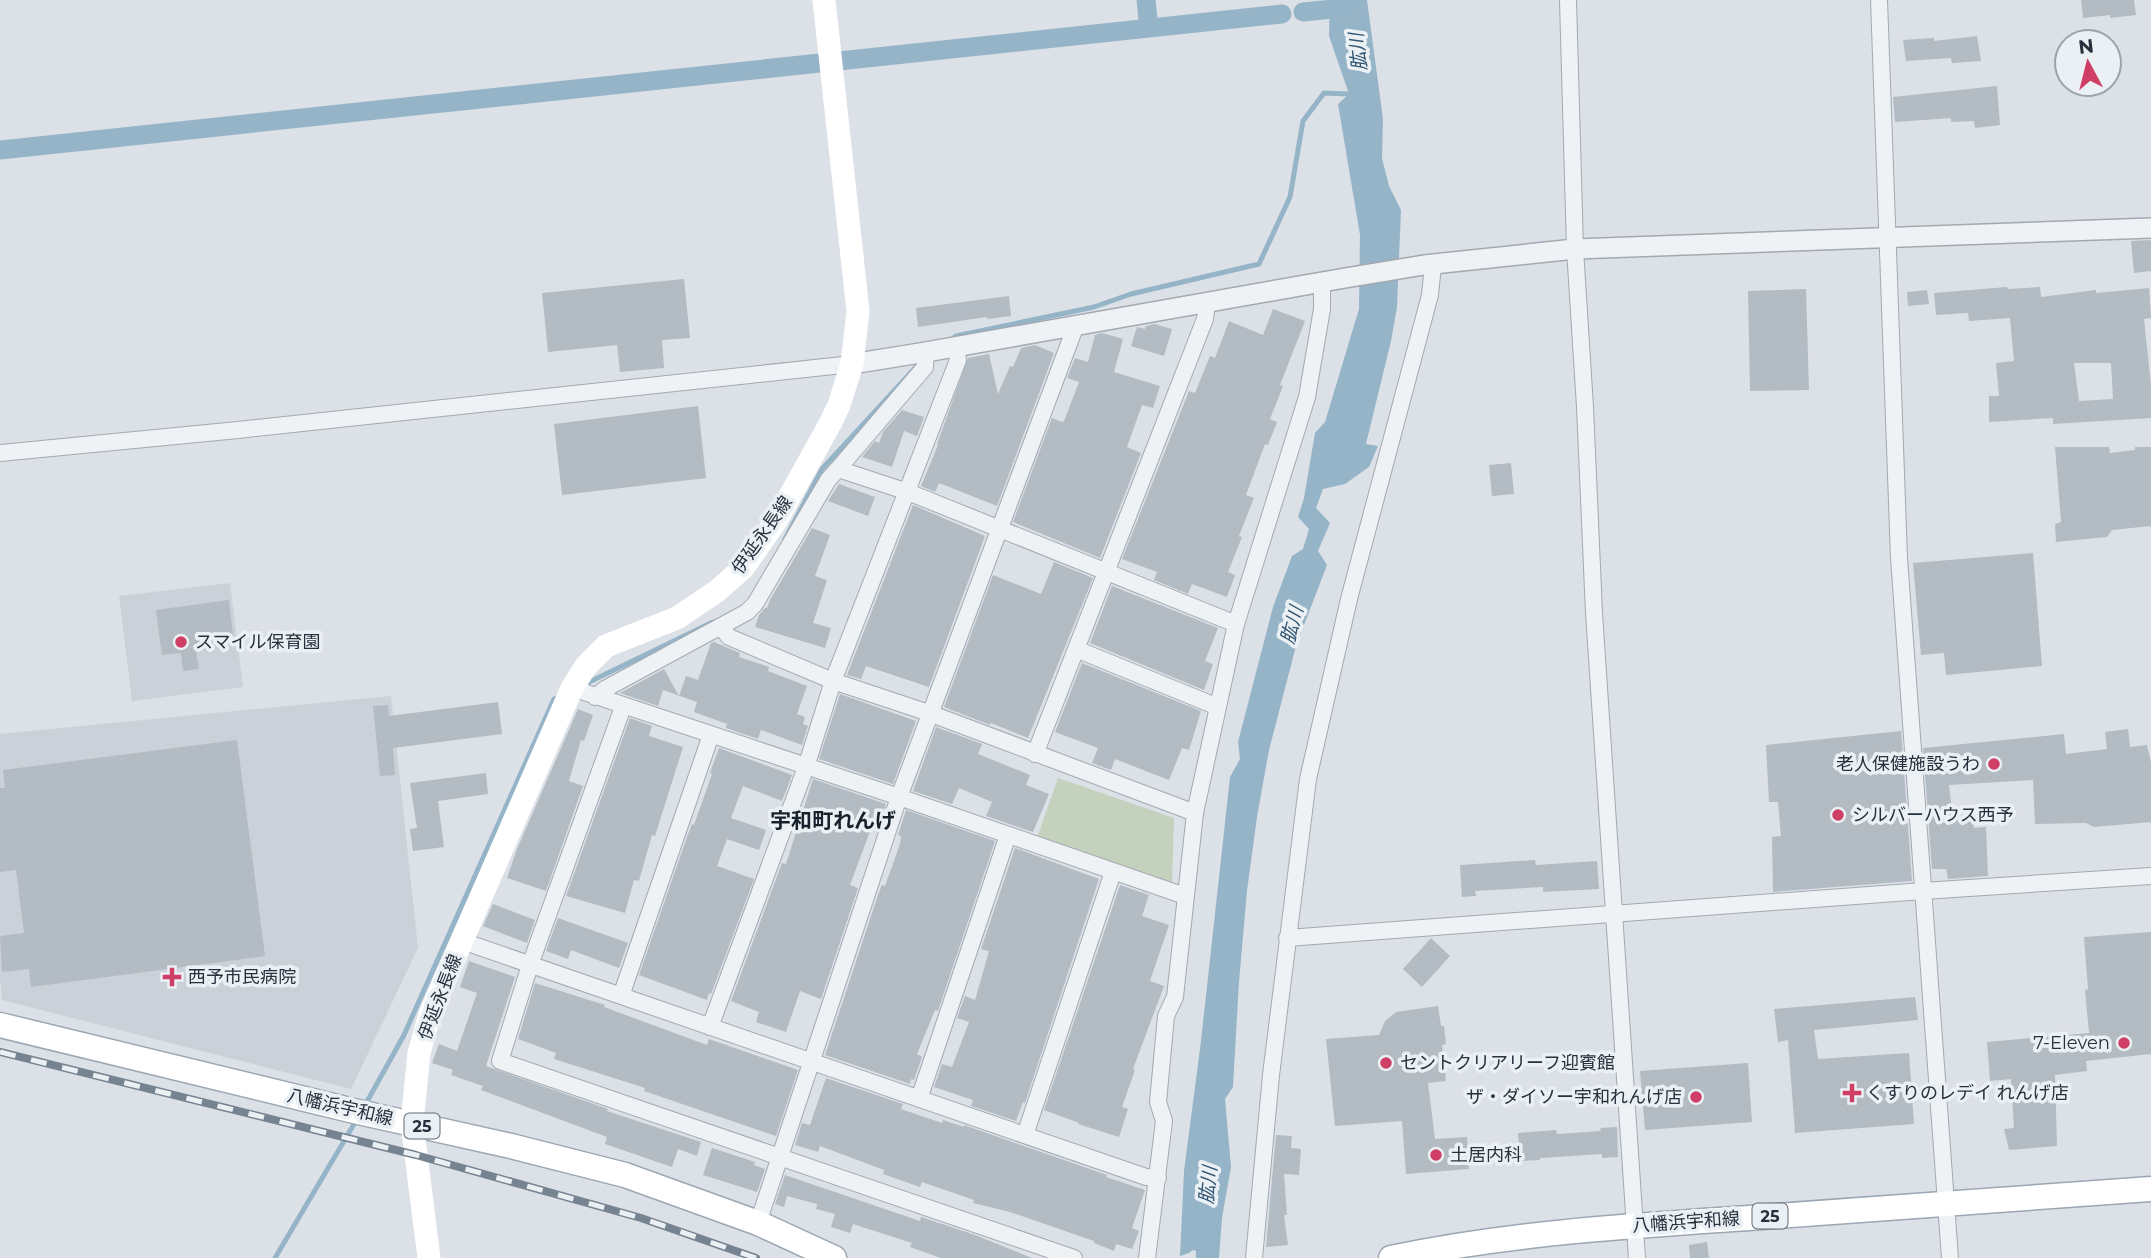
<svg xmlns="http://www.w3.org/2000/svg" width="2151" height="1258" font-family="Montserrat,'Noto Sans JP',sans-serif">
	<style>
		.built { fill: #cad1d8 }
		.green { fill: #c4d1bd }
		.water { fill: #96b4c7 }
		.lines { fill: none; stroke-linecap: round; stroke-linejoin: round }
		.stream { stroke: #96b4c7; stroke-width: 5 }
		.canal { stroke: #96b4c7; stroke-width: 19 }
		.building { fill: #b3bbc3; fill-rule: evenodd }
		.minor-casing { stroke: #a2a9b1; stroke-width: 18 }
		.tertiary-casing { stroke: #a2a9b1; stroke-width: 22 }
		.primary-casing { stroke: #9ba7b2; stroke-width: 27 }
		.minor { stroke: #eff2f5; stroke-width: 16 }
		.tertiary { stroke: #eff2f5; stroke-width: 19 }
		.secondary { stroke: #fff; stroke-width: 23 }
		.primary { stroke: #fff; stroke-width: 24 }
		.rail-casing { stroke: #768390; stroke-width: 8 }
		.rail { stroke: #ebf0f4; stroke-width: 5; stroke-dasharray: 16; stroke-linecap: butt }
		.poi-dot { fill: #cf3e64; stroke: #ebf0f4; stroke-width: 2.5 }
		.labels { text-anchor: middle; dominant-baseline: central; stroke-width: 7; stroke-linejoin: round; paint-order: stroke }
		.shield { fill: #ebf0f4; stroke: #616a74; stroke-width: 2 }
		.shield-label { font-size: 16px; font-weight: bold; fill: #26313d }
		.street-label { font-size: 18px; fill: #26313d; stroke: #ebf0f4 }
		.poi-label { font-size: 18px; fill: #26313d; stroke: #ebf0f4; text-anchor: start }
		.water-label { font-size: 19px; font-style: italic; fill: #305471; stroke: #ebf0f4 }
		.quarter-label { font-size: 21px; font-weight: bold; fill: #18222d; stroke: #ebf0f4 }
	</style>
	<rect width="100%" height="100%" fill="#dce1e7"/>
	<path class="built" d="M 230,583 L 243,687 L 132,701 L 119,596 Z
		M 391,696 L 418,948 L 351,1089 L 2,1000 L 0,980 L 0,734 Z"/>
	<path class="green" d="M 1058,778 L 1174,818 L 1172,884 L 1037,838 Z"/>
	<path class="water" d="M 1330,0 L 1367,0 L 1383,119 L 1382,158 L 1389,186 L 1401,210 L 1397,307 L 1391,341 L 1366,444 L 1378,446 L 1369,467 L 1345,484 L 1323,489 L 1316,508 L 1330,523 L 1318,551 L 1327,565 L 1296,646 L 1269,750 L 1257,817 L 1247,891 L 1239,982 L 1233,1087 L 1225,1099 L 1231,1167 L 1222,1218 L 1219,1258 L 1196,1258 L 1196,1251 L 1193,1250 L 1189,1253 L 1180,1256 L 1184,1171 L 1201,1041 L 1230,777 L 1240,759 L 1238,742 L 1273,607 L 1292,556 L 1303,549 L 1309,529 L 1298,517 L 1304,498 L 1315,433 L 1325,422 L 1359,309 L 1360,235 L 1338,104 L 1349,94 L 1329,36 Z"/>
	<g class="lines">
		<path class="stream" d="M 951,340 L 956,336 L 1094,307 L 1131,294 L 1259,264 L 1290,197 L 1303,121 L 1324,93 L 1349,94
			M 785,539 L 822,469 L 916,367
			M 583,685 L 713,622
			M 364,1107 L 404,1035 L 554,699 L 559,697
			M 275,1258 L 357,1119"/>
		<path class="canal" d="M 1146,0 L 1149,28
			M 1303,12 L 1353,7
			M 0,150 L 1282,14"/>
	</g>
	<path class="building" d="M 2081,0 L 2134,0 L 2136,15 L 2110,18 L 2110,15 L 2083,18 Z
		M 1977,36 L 1981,61 L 1952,63 L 1951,58 L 1906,61 L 1903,40 L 1934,38 L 1934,41 Z
		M 1997,86 L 2000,125 L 1975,128 L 1974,121 L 1951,122 L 1951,118 L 1895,122 L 1893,97 Z
		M 2151,240 L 2151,271 L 2134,273 L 2131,241 Z
		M 684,279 L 690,338 L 662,340 L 664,368 L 620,372 L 617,345 L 548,352 L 542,293 Z
		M 2007,287 L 2008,289 L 2040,287 L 2041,297 L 2096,290 L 2096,293 L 2149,288 L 2151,318 L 2144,319 L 2151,385 L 2151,418 L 2053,424 L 2053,418 L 1989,422 L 1989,396 L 1999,396 L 1996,363 L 2014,361 L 2010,318 L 1969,321 L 1968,313 L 1936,315 L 1934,293 ZM 2074,363 L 2111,363 L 2113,399 L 2079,401 Z
		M 1806,289 L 1809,390 L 1750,391 L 1748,291 Z
		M 1927,290 L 1929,304 L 1908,306 L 1907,292 Z
		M 1009,296 L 1011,316 L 987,319 L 987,317 L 918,327 L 916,308 Z
		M 1273,309 L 1305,321 L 1280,385 L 1283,386 L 1270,419 L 1277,422 L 1268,445 L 1265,444 L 1246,495 L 1254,498 L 1239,536 L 1242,537 L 1228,572 L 1235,575 L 1227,597 L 1192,584 L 1188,594 L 1154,580 L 1157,572 L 1122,559 L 1189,391 L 1195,393 L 1210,356 L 1215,358 L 1229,321 L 1263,335 Z
		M 1154,324 L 1172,329 L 1164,356 L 1131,346 L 1137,327 L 1145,329 L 1146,326 Z
		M 1102,333 L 1123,339 L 1114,372 L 1160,386 L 1153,408 L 1142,405 L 1127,447 L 1141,453 L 1100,558 L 1013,522 L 1052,418 L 1062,422 L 1064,421 L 1079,382 L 1067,378 L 1075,358 L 1088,362 L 1095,335 Z
		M 1035,345 L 1054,353 L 997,506 L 939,483 L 935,492 L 921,486 L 938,445 L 937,444 L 968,358 L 989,354 L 998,394 L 1010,366 L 1013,367 L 1021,348 Z
		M 698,406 L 706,478 L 562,495 L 554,424 Z
		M 902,410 L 924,417 L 917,436 L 904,431 L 892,467 L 862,457 L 875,441 L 879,443 L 883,432 Z
		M 2055,447 L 2109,447 L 2110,453 L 2135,450 L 2135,447 L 2151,447 L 2151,526 L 2112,530 L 2107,537 L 2056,542 L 2055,524 L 2061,522 Z
		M 1511,463 L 1514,494 L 1492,496 L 1489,465 Z
		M 839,484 L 875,497 L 868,516 L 828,501 Z
		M 913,505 L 985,536 L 929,687 L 866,666 L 861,679 L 847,675 Z
		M 812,528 L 830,535 L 815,576 L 827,580 L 813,623 L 831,628 L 825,648 L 755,627 L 759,615 L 765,608 L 767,608 L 770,600 Z
		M 2033,553 L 2042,666 L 1946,675 L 1944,653 L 1921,655 L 1913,563 Z
		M 1054,562 L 1093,578 L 1028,738 L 991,723 L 990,725 L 944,707 L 993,575 L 1041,594 Z
		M 1112,586 L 1218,628 L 1205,661 L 1213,664 L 1204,690 L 1090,643 Z
		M 229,600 L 233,635 L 206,638 L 207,649 L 196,651 L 199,669 L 183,671 L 181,653 L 162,655 L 156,610 Z
		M 714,642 L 740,653 L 739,657 L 769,667 L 768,671 L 807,686 L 797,714 L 805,717 L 803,724 L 808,726 L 802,745 L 761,730 L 758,739 L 726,728 L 727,724 L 694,712 L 697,702 L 663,690 L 658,706 L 620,693 L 664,669 L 679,696 L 686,676 L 698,680 L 711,643 Z
		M 1082,663 L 1201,711 L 1189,750 L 1182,748 L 1169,780 L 1115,759 L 1111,770 L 1092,763 L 1098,748 L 1055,732 Z
		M 840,694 L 916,721 L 893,784 L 819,759 Z
		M 498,702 L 502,734 L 393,748 L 395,775 L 380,776 L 373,706 L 388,705 L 389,716 Z
		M 578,709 L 593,715 L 584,741 L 581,740 L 569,781 L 583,786 L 546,891 L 507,878 L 517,849 Z
		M 630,718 L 652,726 L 649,736 L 683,747 L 655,836 L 652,835 L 639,881 L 634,880 L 625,913 L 566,896 Z
		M 936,727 L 982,744 L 978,754 L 1030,775 L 1026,785 L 1049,794 L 1033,832 L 986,816 L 992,802 L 959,788 L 952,804 L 913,791 Z
		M 2128,729 L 2130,747 L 2147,745 L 2151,763 L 2151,822 L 2094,827 L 2086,823 L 2035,824 L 2033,780 L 1949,785 L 1953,819 L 1972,817 L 1974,828 L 1986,827 L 1988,876 L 1948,879 L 1946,869 L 1932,869 L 1923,748 L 2064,734 L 2066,754 L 2107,749 L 2105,732 Z
		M 1901,731 L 1912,881 L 1773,892 L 1772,837 L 1781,836 L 1778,802 L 1769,802 L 1766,745 Z
		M 237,740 L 265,956 L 31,987 L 29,969 L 2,972 L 0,936 L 24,933 L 16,870 L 0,872 L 0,788 L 5,788 L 3,770 Z
		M 719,748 L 792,775 L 782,801 L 743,786 L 731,818 L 766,830 L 759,850 L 727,839 L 717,866 L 754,879 L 711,994 L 709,993 L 707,1000 L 639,975 L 687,837 L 692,824 L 694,825 L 712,774 L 710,773 Z
		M 486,773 L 488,794 L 438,801 L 444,847 L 413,851 L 410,829 L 417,828 L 410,783 Z
		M 813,779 L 886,804 L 878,828 L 872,826 L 850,885 L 858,888 L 821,999 L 800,991 L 786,1032 L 756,1022 L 759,1012 L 731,1001 L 782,863 L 786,864 Z
		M 906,810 L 995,841 L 938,1011 L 935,1010 L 917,1054 L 922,1057 L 914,1080 L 911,1079 L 910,1084 L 825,1055 L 878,895 L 882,885 L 885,886 L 900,844 L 901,836 L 898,835 Z
		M 1015,848 L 1099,879 L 1025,1103 L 1023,1102 L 1016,1121 L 971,1106 L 973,1100 L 934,1087 L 942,1064 L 952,1067 L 969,1022 L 957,1018 L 965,996 L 975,1000 L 989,951 L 981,949 Z
		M 1535,860 L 1536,865 L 1597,861 L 1599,889 L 1543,892 L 1543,887 L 1475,891 L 1476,896 L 1462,897 L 1460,865 Z
		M 1120,885 L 1149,895 L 1142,916 L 1169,925 L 1150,981 L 1164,986 L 1133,1069 L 1135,1070 L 1122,1107 L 1128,1109 L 1119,1137 L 1078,1124 L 1079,1123 L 1044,1110 Z
		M 493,904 L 535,920 L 527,943 L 483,926 Z
		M 558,918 L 628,943 L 619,968 L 571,950 L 568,959 L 546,951 Z
		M 2151,932 L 2151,1054 L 2086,1061 L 2087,1071 L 2055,1075 L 2057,1146 L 2009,1150 L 2004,1129 L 2014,1128 L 2011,1079 L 1990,1081 L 1987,1042 L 2089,1033 L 2085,990 L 2088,989 L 2084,937 Z
		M 1431,938 L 1450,956 L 1422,987 L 1403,969 Z
		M 469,961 L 515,977 L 486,1066 L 608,1109 L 607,1111 L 701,1142 L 697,1156 L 678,1149 L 672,1167 L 605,1144 L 607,1137 L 481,1090 L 483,1086 L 451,1075 L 453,1070 L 432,1063 L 439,1044 L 457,1051 L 477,993 L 460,987 Z
		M 535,983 L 605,1005 L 604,1007 L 707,1045 L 709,1039 L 798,1070 L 776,1136 L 644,1091 L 645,1088 L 554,1059 L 556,1053 L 518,1039 Z
		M 1915,997 L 1918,1020 L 1814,1030 L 1818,1059 L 1909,1053 L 1914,1124 L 1795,1133 L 1788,1040 L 1778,1042 L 1774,1009 Z
		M 1438,1006 L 1441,1026 L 1444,1026 L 1446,1044 L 1442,1045 L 1446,1081 L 1428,1083 L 1435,1139 L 1467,1137 L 1469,1169 L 1406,1174 L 1402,1121 L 1335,1126 L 1326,1039 L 1379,1035 L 1385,1021 L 1396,1012 Z
		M 1748,1063 L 1752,1122 L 1645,1130 L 1640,1071 Z
		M 826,1078 L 903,1104 L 901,1109 L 942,1123 L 943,1120 L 964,1127 L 964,1125 L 1107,1175 L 1106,1177 L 1145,1190 L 1132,1228 L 1139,1231 L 1132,1249 L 1116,1244 L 1114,1251 L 1094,1243 L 1094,1241 L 1010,1212 L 973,1203 L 974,1200 L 922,1182 L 920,1187 L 883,1174 L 884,1170 L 820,1146 L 818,1152 L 795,1145 L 802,1123 L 810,1125 Z
		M 1617,1127 L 1618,1157 L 1602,1158 L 1602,1154 L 1540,1158 L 1540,1160 L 1520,1161 L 1518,1133 L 1556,1130 L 1557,1134 L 1601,1131 L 1600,1128 Z
		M 1276,1135 L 1292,1136 L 1291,1148 L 1301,1149 L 1299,1175 L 1284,1174 L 1287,1215 L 1284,1215 L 1288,1245 L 1266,1247 Z
		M 712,1148 L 755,1162 L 754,1165 L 765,1169 L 757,1192 L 703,1175 Z
		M 785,1175 L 920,1221 L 921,1217 L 975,1235 L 1032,1258 L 941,1258 L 910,1247 L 912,1243 L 853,1224 L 850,1233 L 831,1227 L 835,1214 L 816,1209 L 817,1204 L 787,1196 L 784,1207 L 775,1204 Z
		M 1707,1242 L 1709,1258 L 1690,1258 L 1689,1245 Z"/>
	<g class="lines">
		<defs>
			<path id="minor" d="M 1568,0 L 1575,249 L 1585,407 L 1594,613 L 1637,1258
				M 1879,0 L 1899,558 L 1950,1258
				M 926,352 L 925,367 L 838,469 L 908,492 L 1236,624
				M 0,453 L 238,430 L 852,364
				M 721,627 L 729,637 L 833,681 L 958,360 L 956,347
				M 1076,649 L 1218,707
				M 572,688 L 899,797 L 1185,896
				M 595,697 L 605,689 L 747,612 L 755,604 L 828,480 L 838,469
				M 623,707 L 530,965 L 500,1061 L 1074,1258
				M 1035,754 L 1205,319 L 1207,303
				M 1287,938 L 1923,891 L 2151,876
				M 462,941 L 1146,1177 L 1158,1178
				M 621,996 L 711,735
				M 710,1027 L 806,767 L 833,681 L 929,713 L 1195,813
				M 919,1099 L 1008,835
				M 1025,1135 L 1113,872
				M 758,1223 L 899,797 L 1076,325
				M 1147,1258 L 1164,1121 L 1158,1102 L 1166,1016 L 1175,997 L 1195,813 L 1236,624 L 1307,397 L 1322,309 L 1322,283
				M 1254,1258 L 1271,1075 L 1308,779 L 1349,599 L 1430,295 L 1433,265"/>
			<path id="tertiary" d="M 852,364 L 926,352 L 1345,278 L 1424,265 L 1575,249 L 2151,228"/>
			<path id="primary" d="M 0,1025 L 354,1111 L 511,1146 L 625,1175 L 758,1223 L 834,1258
				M 1391,1258 C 1509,1233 1629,1226 1749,1218 C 1883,1208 2017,1199 2151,1189"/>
		</defs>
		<use href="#minor" class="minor-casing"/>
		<use href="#tertiary" class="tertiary-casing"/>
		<use href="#primary" class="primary-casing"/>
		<use href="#minor" class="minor"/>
		<use href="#tertiary" class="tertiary"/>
		<path class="secondary" d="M 429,1258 L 412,1123 L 419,1053 L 430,1014 L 572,688 L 586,666 L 606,646 L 677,618 L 717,591 L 743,568 L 776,521 L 831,422 L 839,405 L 852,364 L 858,311 L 824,0"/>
		<use href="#primary" class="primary"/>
		<defs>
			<path id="rail" d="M 0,1052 L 416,1155 L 641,1218 L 756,1258"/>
		</defs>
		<use href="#rail" class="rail-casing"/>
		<use href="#rail" class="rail"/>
	</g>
	<g class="poi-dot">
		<circle cx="181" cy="642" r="7"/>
		<circle cx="1994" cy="764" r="7"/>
		<circle cx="1838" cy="815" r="7"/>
		<path d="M168.5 966.5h7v7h7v7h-7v7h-7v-7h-7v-7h7z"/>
		<circle cx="2124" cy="1043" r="7"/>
		<circle cx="1386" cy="1063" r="7"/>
		<path d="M1848.5 1082.5h7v7h7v7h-7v7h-7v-7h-7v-7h7z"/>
		<circle cx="1696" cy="1097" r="7"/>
		<circle cx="1436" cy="1155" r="7"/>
	</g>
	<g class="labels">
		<g class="shield">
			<rect x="404.5" y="1113.5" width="35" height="25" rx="5"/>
			<rect x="1752.5" y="1203.5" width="35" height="25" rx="5"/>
		</g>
		<g class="shield-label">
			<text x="422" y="1126">25</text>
			<text x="1770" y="1216">25</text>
		</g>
		<g class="street-label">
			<text transform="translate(762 535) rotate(-55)">伊延永長線</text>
			<text transform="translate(440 997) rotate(-69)">伊延永長線</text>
			<text transform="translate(340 1107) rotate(13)">八幡浜宇和線</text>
			<text transform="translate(1686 1222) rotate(-4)">八幡浜宇和線</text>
		</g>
		<g class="poi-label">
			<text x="195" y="642">スマイル保育園</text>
			<text x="1980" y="764" text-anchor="end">老人保健施設うわ</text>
			<text x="1852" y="815">シルバーハウス西予</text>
			<text x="188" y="977">西予市民病院</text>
			<text x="2110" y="1043" text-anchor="end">7-Eleven</text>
			<text x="1400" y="1063">セントクリアリーフ迎賓館</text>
			<text x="1866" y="1093">くすりのレデイ れんげ店</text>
			<text x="1682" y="1097" text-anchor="end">ザ・ダイソー宇和れんげ店</text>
			<text x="1450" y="1155">土居内科</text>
		</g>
		<g class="water-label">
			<text transform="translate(1358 52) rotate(-96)">肱川</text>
			<text transform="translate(1292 625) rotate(-75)">肱川</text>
			<text transform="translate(1208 1185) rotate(-84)">肱川</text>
		</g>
		<g class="quarter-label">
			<text x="833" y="820">宇和町れんげ</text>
		</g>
	</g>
	<g transform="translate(2088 63) rotate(353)"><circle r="33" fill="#ebf0f4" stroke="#9ca4ab" stroke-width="2"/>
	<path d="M0-5L12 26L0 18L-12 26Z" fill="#cf3e64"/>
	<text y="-10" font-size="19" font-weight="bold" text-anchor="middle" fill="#26313d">N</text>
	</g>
</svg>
